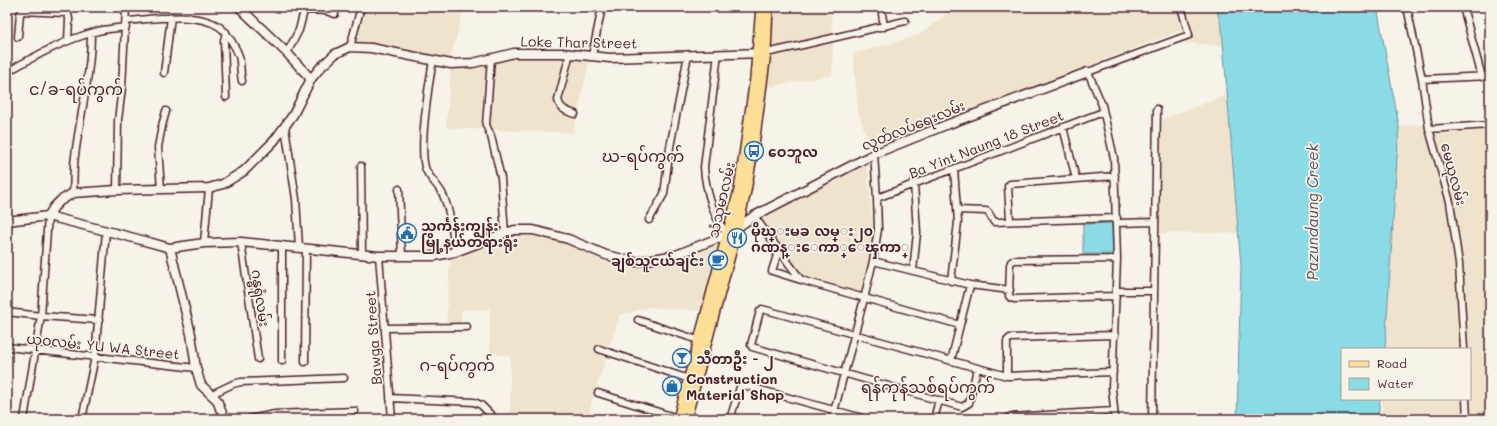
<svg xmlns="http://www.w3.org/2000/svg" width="1497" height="426" font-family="Mali,'Noto Sans Myanmar',sans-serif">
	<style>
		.built { fill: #efe3cd }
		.water { fill: #8bdbe6; stroke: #71909b }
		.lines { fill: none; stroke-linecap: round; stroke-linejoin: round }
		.street-casing { stroke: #4a1f2b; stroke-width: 9 }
		.secondary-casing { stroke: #4a1f2b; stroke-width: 11 }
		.primary-casing { stroke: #4a1f2b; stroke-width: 12 }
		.street { stroke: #f7f3e8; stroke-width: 6 }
		.secondary { stroke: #f7f3e8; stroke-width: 8 }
		.primary { stroke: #fdde96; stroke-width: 9 }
		.labels { text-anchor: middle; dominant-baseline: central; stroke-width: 3.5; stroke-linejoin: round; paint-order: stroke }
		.street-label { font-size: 14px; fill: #4a1f2b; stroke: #f7f3e8 }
		.poi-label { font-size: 14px; font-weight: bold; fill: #4a1f2b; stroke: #f7f3e8; text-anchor: start }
		.water-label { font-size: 15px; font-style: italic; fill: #5a4e5a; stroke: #f7f3e8 }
		.quarter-label { font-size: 16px; fill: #4a1f2b; stroke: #f7f3e8 }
	</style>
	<rect width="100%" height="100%" fill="#f7f3e8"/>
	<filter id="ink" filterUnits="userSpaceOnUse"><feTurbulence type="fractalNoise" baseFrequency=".025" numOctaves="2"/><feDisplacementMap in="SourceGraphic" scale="8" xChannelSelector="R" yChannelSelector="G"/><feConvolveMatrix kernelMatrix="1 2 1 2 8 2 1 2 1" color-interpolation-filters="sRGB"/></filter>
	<g filter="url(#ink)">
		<path class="built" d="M 367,7 L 461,7 L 462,16 L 450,60 L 371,44 L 356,43 Z
			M 772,7 L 831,7 L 833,41 L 832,75 L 768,87 L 773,36 Z
			M 955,7 L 1216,7 L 1222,29 L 1223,46 L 1185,43 L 1180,31 L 871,148 L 858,112 L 853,54 L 919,35 Z
			M 516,56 L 562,56 L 590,58 L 573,133 L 446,128 L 451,67 L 463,68 Z
			M 1227,95 L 1238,233 L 1159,233 L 1162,119 Z
			M 1490,122 L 1490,419 L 1381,419 L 1382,399 L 1470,399 L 1470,349 L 1385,349 L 1399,126 Z
			M 867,165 L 873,229 L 870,260 L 863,294 L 804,277 L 759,217 Z
			M 533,236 L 567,244 L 604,261 L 640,268 L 677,261 L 721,240 L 701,311 L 651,307 L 620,315 L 591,404 L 589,419 L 510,419 L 510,356 L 490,353 L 490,309 L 461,310 L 461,326 L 446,326 L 450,260 L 513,237 Z"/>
		<path class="water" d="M 1216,7 L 1377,7 L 1399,126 L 1385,349 L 1342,349 L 1342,399 L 1380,399 L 1378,419 L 1237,419 L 1241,266 L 1222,29 Z
			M 1113,223 L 1114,254 L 1083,254 L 1083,224 Z"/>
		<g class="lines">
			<defs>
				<path id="street" d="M 881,7 L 884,27
					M 1407,7 L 1422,79 L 1429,129 L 1450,202 L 1459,264 L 1464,349
					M 1463,7 L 1482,77
					M 305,10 L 326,11 L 335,14
					M 126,21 C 152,19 196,12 218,26 C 226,30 236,48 239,56 C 241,63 240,72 242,81
					M 226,32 L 224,40 L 226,97
					M 18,37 L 20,14 L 22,11 L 65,13 L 68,14 L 69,19 L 68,41
					M 350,47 L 361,7
					M 287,53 L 299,30 L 305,7
					M 570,53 L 558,100 C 560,109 566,111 575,114
					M 766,53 L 794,47 L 905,21
					M 718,54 L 704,167 C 705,186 714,222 728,234
					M 592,56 L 602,7
					M 491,59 L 486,125 L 491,136 L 501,178 L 505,233
					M 433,60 C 429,82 418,151 426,170 C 430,179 439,186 443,195 C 451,213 453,234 455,252
					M 7,72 C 35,56 66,39 98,31 C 107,29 117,28 126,27
					M 164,73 L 171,17
					M 1422,79 L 1490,76
					M 285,127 L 296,199 L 299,247
					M 1063,127 L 1076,179
					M 1429,129 L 1490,125
					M 361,166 L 362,255
					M 161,189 L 158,147 L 162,126 L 166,111
					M 399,189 L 402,256
					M 117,190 L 118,120 L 122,88 L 126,7
					M 73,193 C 74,181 73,168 75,156 C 80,115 91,75 91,33
					M 877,198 L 1103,112
					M 957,210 L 986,211 L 988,212 L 994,222 L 1117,218
					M 754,216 L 801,280 L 960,325
					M 649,220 L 664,194 L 670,147 L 688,55
					M 1010,221 L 1008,186 L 1010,184 L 1115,176
					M 1117,223 L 1155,222
					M 241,242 L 258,359
					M 204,243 L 209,188
					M 282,246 L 282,361
					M 779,249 L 772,271 L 801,280
					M 379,256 L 392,419
					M 873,261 L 970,285 L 1010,290
					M 913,271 L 917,233 L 914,183
					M 951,281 L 958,222 L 954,169
					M 1116,291 L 1154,291
					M 1116,296 L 1014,299 L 1011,298 L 1009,296 L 1010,265 L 1011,262 L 1014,260 L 1117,259
					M 7,312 L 41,316 L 99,320
					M 638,320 L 701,341
					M 385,328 L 467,327
					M 7,347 L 196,368
					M 599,349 L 692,380
					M 951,361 L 970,285
					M 305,362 L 306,248
					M 977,369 L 969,403 L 962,407 L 752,347 L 751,345 L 760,311 L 762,309 L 1007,376 L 1113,372
					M 1007,376 L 1007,341 L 1010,338 L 1115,335
					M 598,393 L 681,419
					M 212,394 L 233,384 L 241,382 L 344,378
					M 390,398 L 474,402 L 481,405 L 495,419
					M 1466,399 L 1467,419
					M 24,419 L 41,316 L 48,216
					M 82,419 L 95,357 L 106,231
					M 249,419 L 275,414 L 355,411
					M 732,419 L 731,416 L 740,387 L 743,385 L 866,419
					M 832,419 L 864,299 L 873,261 L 878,229 L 877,198 L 874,154
					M 934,419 L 939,400
					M 1007,419 L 1009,417 L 1114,411
					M 1115,419 L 1112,388 L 1117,259 L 1114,158 L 1102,105 L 1088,72 L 1189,35 L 1181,7
					M 1152,419 L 1157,109"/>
				<path id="secondary" d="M 239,7 L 287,53 L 311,79
					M 48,216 L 54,207 L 60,201 L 73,193 L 117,190 L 209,188 L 223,184 L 244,171 L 274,141 L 293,115 L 311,79 L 320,68 L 335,54 L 350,47 L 371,48 L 451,64 L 473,63 L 514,53 L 562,53 L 610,58 L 762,53
					M 7,221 L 48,216 L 134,238 L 170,248 L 204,243 L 241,242 L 379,256 L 434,256 L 455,252 L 505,233 L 515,230 L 533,230 L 568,239 L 606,255 L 636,262 L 676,255 L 728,234 L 754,216 L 874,154 L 946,125 L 1088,72
					M 170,248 L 191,334 L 196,368 L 201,385 L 217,400 L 224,419"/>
				<path id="primary" d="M 678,419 L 739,190 L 755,78 L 761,7
					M 686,419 L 738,226 L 746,191 L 754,145 L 766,53 L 768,7"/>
			</defs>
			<use href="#street" class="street-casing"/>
			<use href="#secondary" class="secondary-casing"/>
			<use href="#primary" class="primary-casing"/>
			<use href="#street" class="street"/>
			<use href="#secondary" class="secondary"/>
			<use href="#primary" class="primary"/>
		</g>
	</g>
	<defs>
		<symbol id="bus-ring" viewBox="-11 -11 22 22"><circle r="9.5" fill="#f7f3e8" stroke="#1f6fb2" stroke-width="1.5"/><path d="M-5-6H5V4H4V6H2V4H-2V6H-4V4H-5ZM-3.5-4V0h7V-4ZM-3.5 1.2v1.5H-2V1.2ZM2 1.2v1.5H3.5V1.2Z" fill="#1f6fb2"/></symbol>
		<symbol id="civic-ring" viewBox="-11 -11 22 22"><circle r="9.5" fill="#f7f3e8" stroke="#1f6fb2" stroke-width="1.5"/><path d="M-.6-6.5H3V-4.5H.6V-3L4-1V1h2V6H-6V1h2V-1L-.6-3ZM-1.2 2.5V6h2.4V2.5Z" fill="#1f6fb2"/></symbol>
		<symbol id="restaurant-ring" viewBox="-11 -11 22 22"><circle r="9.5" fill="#f7f3e8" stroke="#1f6fb2" stroke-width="1.5"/><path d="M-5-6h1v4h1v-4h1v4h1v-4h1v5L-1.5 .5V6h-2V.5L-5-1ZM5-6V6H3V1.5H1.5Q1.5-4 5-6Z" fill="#1f6fb2"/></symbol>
		<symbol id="cafe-ring" viewBox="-11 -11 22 22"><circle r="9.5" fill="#f7f3e8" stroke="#1f6fb2" stroke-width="1.5"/><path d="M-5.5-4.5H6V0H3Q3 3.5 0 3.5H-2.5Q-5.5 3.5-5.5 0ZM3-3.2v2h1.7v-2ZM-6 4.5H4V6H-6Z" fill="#1f6fb2"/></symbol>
		<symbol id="bar-ring" viewBox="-11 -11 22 22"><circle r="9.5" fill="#f7f3e8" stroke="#1f6fb2" stroke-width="1.5"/><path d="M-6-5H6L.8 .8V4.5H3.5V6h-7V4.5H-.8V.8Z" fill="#1f6fb2"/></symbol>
		<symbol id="shop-ring" viewBox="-11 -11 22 22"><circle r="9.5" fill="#f7f3e8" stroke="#1f6fb2" stroke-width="1.5"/><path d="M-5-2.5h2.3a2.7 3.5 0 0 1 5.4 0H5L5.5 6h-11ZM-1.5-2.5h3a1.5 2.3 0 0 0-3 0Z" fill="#1f6fb2"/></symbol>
	</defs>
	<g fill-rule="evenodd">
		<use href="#bus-ring" x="743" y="140" width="22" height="22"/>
		<use href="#civic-ring" x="396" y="222" width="22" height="22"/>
		<use href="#restaurant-ring" x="726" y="227" width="22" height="22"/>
		<use href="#cafe-ring" x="707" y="249" width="22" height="22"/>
		<use href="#bar-ring" x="671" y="347" width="22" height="22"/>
		<use href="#shop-ring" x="661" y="375" width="22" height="22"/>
	</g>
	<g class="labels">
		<g class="street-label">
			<text transform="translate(579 42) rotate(1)">Loke Thar Street</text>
			<text transform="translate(913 125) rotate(-22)">လွတ်လပ်ရေးလမ်း</text>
			<text transform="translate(986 144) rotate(-21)">Ba Yint Naung 18 Street</text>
			<text transform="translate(1454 174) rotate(75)">မေယုလမ်း</text>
			<text transform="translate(721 200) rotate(-77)">သံသုမာလမ်း</text>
			<text transform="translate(261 298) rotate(82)">ဂန္ဓရုံလမ်း</text>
			<text transform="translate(373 338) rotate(-94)">Bawga Street</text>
			<text transform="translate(103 346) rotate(6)">ယုဝလမ်း YU WA Street</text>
		</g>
		<g class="poi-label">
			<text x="768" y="151">ဝေဘူလ</text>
			<text x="421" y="225">သင်္ကန်းကျွန်း<tspan x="421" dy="16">မြို့နယ်တရားရုံး</tspan></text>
			<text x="751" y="230">မိုဃ္းမခ လမ္း၂၀<tspan x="751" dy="16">ဂဏန္းေကာ္ေၾကာ္</tspan></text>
			<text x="704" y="260" text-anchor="end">ချစ်သူငယ်ချင်း</text>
			<text x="696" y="358">သီတာဦး - ၂</text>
			<text x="686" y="378">Construction<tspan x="686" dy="16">Material Shop</tspan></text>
		</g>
		<g class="water-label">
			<text transform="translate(1312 212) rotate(-90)">Pazundaung Creek</text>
		</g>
		<g class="quarter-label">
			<text x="76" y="88">င/ခ-ရပ်ကွက်</text>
			<text x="643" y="155">ဃ-ရပ်ကွက်</text>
			<text x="457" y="364">ဂ-ရပ်ကွက်</text>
			<text x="928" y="386">ရန်ကုန်သစ်ရပ်ကွက်</text>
		</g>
	</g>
	<rect width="1497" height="426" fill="none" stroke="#f7f3e8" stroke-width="24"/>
	<rect x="12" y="12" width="1473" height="402" fill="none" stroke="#4a1f2b" stroke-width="1.5" filter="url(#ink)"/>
	<rect x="1341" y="348" width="130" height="52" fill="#f7f3e8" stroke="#b29e9c"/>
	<rect x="1349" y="361" width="20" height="6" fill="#fdde96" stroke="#b29e9c"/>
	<text x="1377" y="368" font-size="12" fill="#4a1f2b">Road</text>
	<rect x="1349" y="378" width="20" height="12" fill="#8bdbe6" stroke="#b29e9c"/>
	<text x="1377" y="388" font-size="12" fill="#4a1f2b">Water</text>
</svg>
